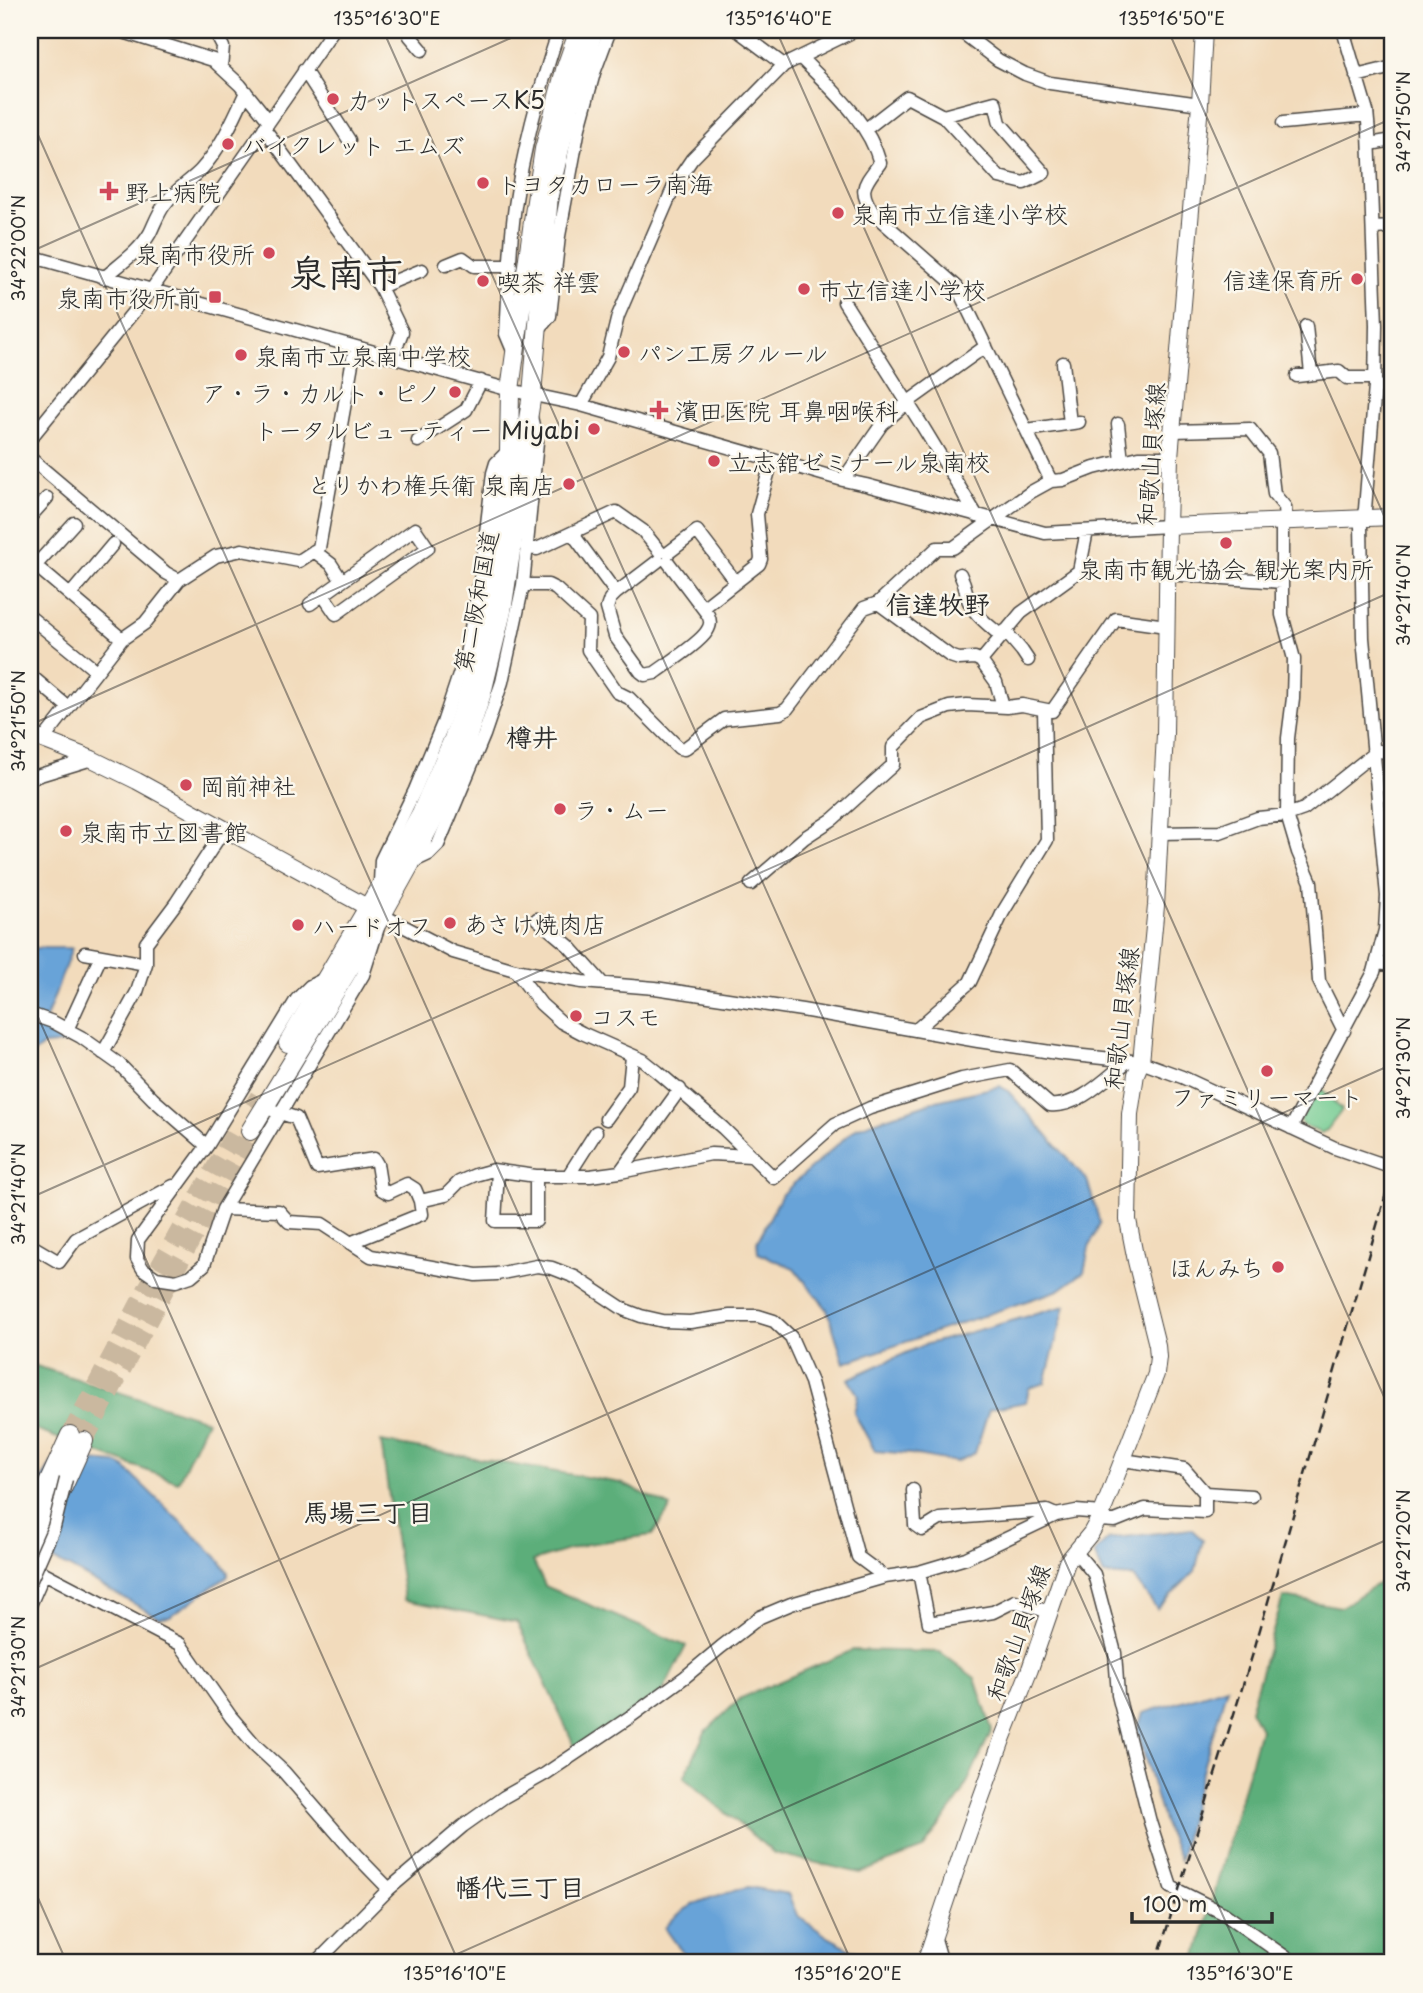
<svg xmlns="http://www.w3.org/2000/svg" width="1423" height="1993" font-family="'Playpen Sans','Klee One',sans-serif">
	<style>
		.green { fill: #71ca90; stroke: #4e7a5e; stroke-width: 2 }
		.forest { fill: #5cae7a; stroke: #446c52; stroke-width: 2 }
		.water { fill: #67a3d8; stroke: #496782; stroke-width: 2 }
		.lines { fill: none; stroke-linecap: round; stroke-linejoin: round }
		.minor-tunnel { stroke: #cab89f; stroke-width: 12; stroke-dasharray: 12 6; stroke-linecap: butt }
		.highway-tunnel { stroke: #cab89f; stroke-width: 18; stroke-dasharray: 18 9; stroke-linecap: butt }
		.minor-casing { stroke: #494541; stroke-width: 15 }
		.major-casing { stroke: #494541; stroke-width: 18 }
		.highway-casing { stroke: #494541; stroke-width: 20 }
		.minor { stroke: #fff; stroke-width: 12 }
		.major { stroke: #fff; stroke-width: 16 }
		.highway { stroke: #fff; stroke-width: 18 }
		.rail { stroke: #2b2b2b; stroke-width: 2.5; stroke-dasharray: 10 5; stroke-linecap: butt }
		.minor-bridge-casing { stroke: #494541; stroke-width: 15; stroke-linecap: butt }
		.minor-bridge { stroke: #fff; stroke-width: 12 }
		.ticks { fill: none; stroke: #2b2b2b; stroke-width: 2; stroke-opacity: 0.45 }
		.poi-dot { fill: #d1495b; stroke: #fbf7ec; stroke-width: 2.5 }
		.labels { text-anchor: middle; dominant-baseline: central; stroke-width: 5; stroke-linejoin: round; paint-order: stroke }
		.poi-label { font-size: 24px; fill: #2b2b2b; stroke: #fbf7ec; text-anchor: start }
		.street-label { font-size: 24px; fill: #2b2b2b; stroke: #fbf7ec }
		.neighbourhood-label { font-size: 26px; font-weight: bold; fill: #2b2b2b; stroke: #fbf7ec }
		.town-label { font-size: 38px; font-weight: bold; fill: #2b2b2b; stroke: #fbf7ec }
		.neatline { fill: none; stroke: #2b2b2b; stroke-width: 2.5 }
		.ticks-label { font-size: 18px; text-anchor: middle; fill: #2b2b2b }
	</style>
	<rect width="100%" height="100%" fill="#fbf7ec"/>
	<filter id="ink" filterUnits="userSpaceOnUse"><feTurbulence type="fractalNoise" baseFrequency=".0143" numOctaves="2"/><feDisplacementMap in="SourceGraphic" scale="14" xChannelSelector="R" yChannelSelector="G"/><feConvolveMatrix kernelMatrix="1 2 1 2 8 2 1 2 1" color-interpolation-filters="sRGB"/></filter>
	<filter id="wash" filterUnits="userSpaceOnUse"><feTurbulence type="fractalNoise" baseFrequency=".00686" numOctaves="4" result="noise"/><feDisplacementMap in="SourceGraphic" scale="28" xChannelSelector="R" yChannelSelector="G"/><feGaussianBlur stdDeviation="1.57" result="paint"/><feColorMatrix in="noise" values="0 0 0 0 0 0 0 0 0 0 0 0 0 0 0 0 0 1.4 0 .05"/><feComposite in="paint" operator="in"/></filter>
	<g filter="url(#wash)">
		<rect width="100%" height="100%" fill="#f2dbbc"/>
		<path class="green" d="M 1319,1086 L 1342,1110 L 1327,1130 L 1321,1133 L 1302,1125 L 1300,1119 Z"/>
		<path class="forest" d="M 30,1364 L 207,1420 L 178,1482 L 30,1428 Z
			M 381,1442 L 621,1483 L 671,1507 L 652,1535 L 587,1544 L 533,1561 L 545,1586 L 686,1646 L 661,1695 L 577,1751 L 517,1622 L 404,1600 Z
			M 1393,1574 L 1393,1963 L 1195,1963 L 1260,1729 L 1250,1710 L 1283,1597 L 1341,1607 Z
			M 853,1650 L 940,1652 L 975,1678 L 992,1730 L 962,1794 L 923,1849 L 860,1873 L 774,1853 L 684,1778 L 705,1732 L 741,1698 Z"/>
		<path class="water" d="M 30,948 L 72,948 L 43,1027 L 69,1043 L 44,1045 L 30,1056 Z
			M 1000,1086 L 1009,1092 L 1087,1180 L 1100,1223 L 1089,1248 L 1084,1272 L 1059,1290 L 844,1363 L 827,1309 L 794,1268 L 758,1253 L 757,1242 L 782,1194 L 856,1128 L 932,1102 Z
			M 1065,1306 L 1045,1383 L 1029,1388 L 1026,1402 L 989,1409 L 975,1453 L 956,1462 L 911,1454 L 875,1451 L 854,1413 L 858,1395 L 848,1379 L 924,1345 Z
			M 90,1461 L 116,1463 L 124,1467 L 217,1557 L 228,1572 L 228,1576 L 170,1616 L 158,1617 L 68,1567 L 30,1549 L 30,1502 L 52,1462 Z
			M 1191,1529 L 1203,1540 L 1195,1571 L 1157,1609 L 1133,1577 L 1104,1575 L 1094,1553 L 1108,1539 Z
			M 1227,1687 L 1193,1801 L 1180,1860 L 1164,1824 L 1137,1730 L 1143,1713 Z
			M 748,1887 L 788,1894 L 797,1915 L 828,1937 L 877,1963 L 690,1963 L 665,1928 C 685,1901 717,1896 748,1887 Z"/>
	</g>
	<g filter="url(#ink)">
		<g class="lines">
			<path class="minor-tunnel" d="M 248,1097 L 270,1110"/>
			<path class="highway-tunnel" d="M 70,1435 L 147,1288 L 238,1127
				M 84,1441 L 250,1131"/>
			<defs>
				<path id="minor" d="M 117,30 L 213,60 L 240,85 L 269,121
					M 214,30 L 223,47 L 221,67
					M 412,30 L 410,36 L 422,50
					M 737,30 L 784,65
					M 959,30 L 998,60 L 1025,74 L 1050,83 L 1200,104
					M 801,58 C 831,89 868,120 880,163 C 864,185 857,189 874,214 L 957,287 L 1051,481
					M 304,70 L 349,140
					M 1356,76 L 1393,67
					M 1283,123 L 1367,115
					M 264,128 L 380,287 L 402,332 L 393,356
					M 866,129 L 907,97 L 943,116 L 999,177 L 1024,183 L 1044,173 L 1000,123 L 995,102 L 943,116
					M 1370,144 L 1393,140
					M 1373,228 L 1393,227
					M 30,256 L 510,390 L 581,405 L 843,480 L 866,485 L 1045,533 L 1168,526
					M 446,265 L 463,258 L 474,266 L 511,266
					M 104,278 C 120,264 140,251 150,233 C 155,223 158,213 165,204 C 174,191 189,182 200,171 C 221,148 233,120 246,92
					M 380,287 L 422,270
					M 844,302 L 923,427 L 977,516
					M 1306,326 L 1311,374
					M 538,330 L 550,316 L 559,236 L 579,128 L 594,73 L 610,30
					M 514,353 L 506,334 C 509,291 509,248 515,206 C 524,145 540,87 559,30
					M 1063,363 L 1070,423
					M 1297,376 L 1339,371 L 1347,378 L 1375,378
					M 1375,386 L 1393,387
					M 581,405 L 608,357 L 618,316 L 675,184 L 692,159 L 784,65 L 856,30
					M 1118,424 L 1122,461
					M 1027,430 L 1079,422
					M 1173,431 L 1250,429 L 1269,453 L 1274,494 L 1285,507 L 1286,521
					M 30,439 L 152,289 L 333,30
					M 418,441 L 466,410 L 481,381
					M 30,458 L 166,573 L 179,580
					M 843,480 L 882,424 L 908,402 L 986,346
					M 30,517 L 47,498
					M 1282,521 L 1282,615 L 1294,659 L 1293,698 L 1288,738 L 1287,815 L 1298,852 L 1311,882 L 1319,981 L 1344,1031
					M 572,533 L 616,593
					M 526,548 L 537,549 L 616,512 L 643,531 L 660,552
					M 314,551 L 331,564 L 342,581
					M 668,553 L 697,531 L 735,581
					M 30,561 L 122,639
					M 658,561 L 616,593 L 610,599 L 607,608 L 615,636 L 641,672 L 645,675 L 655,673 C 667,664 700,643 707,631 C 711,625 711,621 708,615 L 668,562
					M 35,566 L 74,523
					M 960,574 C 965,584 965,586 967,596 C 971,613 989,625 1001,636
					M 1167,574 L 1282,582
					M 523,585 L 548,585 L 556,589 L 589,619 L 588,650 L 617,692 L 629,698 L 679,748 L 684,749 L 724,719 L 780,713 L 787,709 L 864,608 L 878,603 L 950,656 L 959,659 L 975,658 L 981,661 L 996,682 L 1003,706
					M 70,595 L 113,544
					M 878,603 L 937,548 L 953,548 L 1031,492 L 1051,481 L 1063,480 L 1094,468 L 1139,457 L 1170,457
					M 310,604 L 415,529 L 428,548 L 336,614 L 323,595
					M 703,608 L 759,564 L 761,559 L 757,514 L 772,460
					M 30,617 L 96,671
					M 1005,631 L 1022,651 L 1028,660
					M 981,661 L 1021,613 L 1079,571 L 1087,531
					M 30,675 L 68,707
					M 43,740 L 122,639 L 145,623 L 179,580 L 216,556 L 242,550 L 299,561 L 319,548 L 355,347
					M 1373,750 L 1393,753
					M 30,778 L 92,759
					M 1159,833 L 1220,832 L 1258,818 L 1287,815 L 1304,809 L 1373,754
					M 412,862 L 429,854 L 438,845 L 484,735 L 502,682 L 511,641 L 523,585 L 537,442 L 531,417
					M 380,883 L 381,860 L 415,790 L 443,723 L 466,654 L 481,575 L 493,473 L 496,463 L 509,450
					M 751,884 L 804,838 L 833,819 L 893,765 L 893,747 L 921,718 L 949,707 L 967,705 L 1007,707 L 1022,705 L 1052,711 L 1116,619 L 1166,626
					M 537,919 L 569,946 L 603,984
					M 85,953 L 146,964
					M 1377,963 L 1393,965
					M 515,970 L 541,1004 L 561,1022 L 582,1033 L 643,1060 L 658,1072 L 723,1128 L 774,1178 L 835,1124 L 870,1108 L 962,1079 L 1010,1070 L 1050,1105 C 1079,1108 1107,1077 1128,1061
					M 326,978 L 310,986 L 297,999 L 207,1146 L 138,1240 L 137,1259 L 143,1269 L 156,1278 L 176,1281 L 191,1276 L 204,1265 L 223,1209 L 363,975 L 382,915 L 453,952 L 515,970 L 582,982 L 655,988 L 802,1010 L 978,1041 L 1064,1054 L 1141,1062 L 1182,1077 L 1335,1148 L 1393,1168
					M 30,1014 L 53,1022 L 81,1037 L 119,1064 L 153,1099 L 207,1146
					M 67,1030 L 101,956
					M 916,1030 L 970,982 L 1003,912 L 1047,840 L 1044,710
					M 103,1053 L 137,992 L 146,964 L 146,943 L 176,903 L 225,828
					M 274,1111 L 296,1118 L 317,1168 L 374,1159 L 377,1164 L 381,1189 L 388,1193 L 407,1184 L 415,1189 L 420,1201
					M 606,1119 L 629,1087 L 632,1056
					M 1291,1128 L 1374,972 L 1385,930 L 1387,896 L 1363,638 L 1361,525 L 1365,509 L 1375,386 L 1376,325 L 1369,133 L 1367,111 L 1343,30
					M 498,1171 L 495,1221 L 536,1221 L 536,1176
					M 620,1172 L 680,1089
					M 568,1176 L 596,1132
					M 223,1209 L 279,1211 L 289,1222 L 322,1224 L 371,1256 L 476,1275 L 497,1274 L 537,1266 L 552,1268 L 575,1277 L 625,1310 L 641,1316 L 663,1321 L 690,1322 L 730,1316 L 758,1316 L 774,1321 L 791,1337 L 811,1382 L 858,1557 L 885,1577
					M 350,1243 L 422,1214 L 420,1201 L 446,1195 L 459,1182 L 475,1175 L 493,1170 L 536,1176 L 590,1176 L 620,1172 L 711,1154 L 751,1156
					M 30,1245 L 59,1262 L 76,1239 L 173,1186
					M 913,1490 L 915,1525 L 922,1530 L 940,1519 L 1047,1511 L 1056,1515
					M 1205,1493 L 1252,1496
					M 1098,1520 L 1115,1521 L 1145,1509 L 1205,1512 L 1205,1493 L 1184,1469 L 1123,1460
					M 1075,1551 L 1094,1574 L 1115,1653 L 1118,1695 L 1150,1822 L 1171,1887 L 1223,1913 L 1294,1963
					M 919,1572 L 929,1623 L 993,1612 L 1015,1601 L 1049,1612
					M 44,1573 L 180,1644 L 231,1717 L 256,1746 L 284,1772 L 356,1855 L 389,1889
					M 30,1605 L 44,1573 L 37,1571
					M 935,1939 L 942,1963
					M 316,1963 L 389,1889 L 463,1826 L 504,1797 L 545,1774 L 630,1717 L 685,1677 L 721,1647 L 760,1617 L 791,1604 L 885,1577 L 919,1572 L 966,1558 L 1056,1515 L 1076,1511 L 1102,1513"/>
				<path id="major" d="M 1168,526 L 1393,517
					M 30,736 L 43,740 L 92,759 L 137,781 L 376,912
					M 925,1963 L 967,1837 L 1003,1737 L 1030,1669 L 1067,1562 L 1091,1533 L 1102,1513 L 1156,1374 L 1158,1357 L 1157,1345 L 1136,1261 L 1128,1220 L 1130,1114 L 1136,1074 L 1141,1062 L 1156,906 L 1165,734 L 1168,526 L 1170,457 L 1200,104 L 1204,30"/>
				<path id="highway" d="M 288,1043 L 380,887 L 421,813 L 453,739 L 477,666 L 491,596 L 504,499 L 509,450 L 510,390 L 534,214 L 544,149 L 565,70 L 579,30
					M 250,1131 L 382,915 L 411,863 L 437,812 L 461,757 L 482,693 L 502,611 L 516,520 L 523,451 L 532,394 L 549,195 L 570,106 L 594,30
					M 30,1523 L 70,1435
					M 30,1560 L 84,1441"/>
			</defs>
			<use href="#minor" class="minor-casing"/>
			<use href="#major" class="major-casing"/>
			<use href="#highway" class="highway-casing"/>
			<use href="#minor" class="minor"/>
			<use href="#major" class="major"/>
			<use href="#highway" class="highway"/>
			<path class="rail" d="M 1156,1963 L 1254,1650 L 1393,1170"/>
			<defs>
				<path id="minor-bridge" d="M 30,1582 L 54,1527 L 66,1479"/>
			</defs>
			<use href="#minor-bridge" class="minor-bridge-casing"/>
			<use href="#minor-bridge" class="minor-bridge"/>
		</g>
	</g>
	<path class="ticks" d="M 383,30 L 1244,1963M 776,30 L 1393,1417M 1168,30 L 1393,536M 30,117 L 852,1963M 30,252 L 529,30M 30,725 L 1393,118M 30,999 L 459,1963M 30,1198 L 1393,591M 30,1671 L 1393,1064M 30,1880 L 67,1963M 437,1963 L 1393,1537"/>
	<g class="poi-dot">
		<circle cx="333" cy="99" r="7"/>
		<circle cx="228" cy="144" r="7"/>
		<circle cx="483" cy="183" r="7"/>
		<path d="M105.5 180.5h7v7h7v7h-7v7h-7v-7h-7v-7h7z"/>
		<circle cx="838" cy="213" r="7"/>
		<circle cx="269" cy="253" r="7"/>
		<circle cx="1357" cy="279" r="7"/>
		<circle cx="483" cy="281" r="7"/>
		<circle cx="804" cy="289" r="7"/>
		<rect x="208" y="290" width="14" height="14" rx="3.5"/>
		<circle cx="624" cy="352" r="7"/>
		<circle cx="241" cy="355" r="7"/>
		<circle cx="455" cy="392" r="7"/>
		<path d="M655.5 399.5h7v7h7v7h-7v7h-7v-7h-7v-7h7z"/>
		<circle cx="594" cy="429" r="7"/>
		<circle cx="714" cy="461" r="7"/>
		<circle cx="569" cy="484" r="7"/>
		<circle cx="1226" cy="543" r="7"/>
		<circle cx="186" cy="785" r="7"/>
		<circle cx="560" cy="809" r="7"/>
		<circle cx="66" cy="831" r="7"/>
		<circle cx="450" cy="923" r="7"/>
		<circle cx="298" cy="925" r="7"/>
		<circle cx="576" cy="1016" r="7"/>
		<circle cx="1267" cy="1071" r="7"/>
		<circle cx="1278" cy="1267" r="7"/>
	</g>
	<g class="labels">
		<g class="poi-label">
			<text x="347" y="99">カットスペースK5</text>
			<text x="242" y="144">バイクレット エムズ</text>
			<text x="497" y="183">トヨタカローラ南海</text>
			<text x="125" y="191">野上病院</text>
			<text x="852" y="213">泉南市立信達小学校</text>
			<text x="255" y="253" text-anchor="end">泉南市役所</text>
			<text x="1343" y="279" text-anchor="end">信達保育所</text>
			<text x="497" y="281">喫茶 祥雲</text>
			<text x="818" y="289">市立信達小学校</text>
			<text x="201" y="297" text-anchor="end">泉南市役所前</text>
			<text x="638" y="352">パン工房クルール</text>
			<text x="255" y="355">泉南市立泉南中学校</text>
			<text x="441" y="392" text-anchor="end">ア・ラ・カルト・ピノ</text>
			<text x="675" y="410">濱田医院 耳鼻咽喉科</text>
			<text x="580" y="429" text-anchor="end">トータルビューティー Miyabi</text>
			<text x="728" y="461">立志舘ゼミナール泉南校</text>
			<text x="555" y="484" text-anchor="end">とりかわ権兵衛 泉南店</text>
			<text x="1226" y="568" text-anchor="middle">泉南市観光協会 観光案内所</text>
			<text x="200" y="785">岡前神社</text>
			<text x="574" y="809">ラ・ムー</text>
			<text x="80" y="831">泉南市立図書館</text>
			<text x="464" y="923">あさけ焼肉店</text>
			<text x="312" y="925">ハードオフ</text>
			<text x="590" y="1016">コスモ</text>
			<text x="1267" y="1096" text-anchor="middle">ファミリーマート</text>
			<text x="1264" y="1267" text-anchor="end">ほんみち</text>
		</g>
		<g class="street-label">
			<text transform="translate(1150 454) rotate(-86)">和歌山貝塚線</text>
			<text transform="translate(475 601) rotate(-79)">第二阪和国道</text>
			<text transform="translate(1120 1018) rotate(-83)">和歌山貝塚線</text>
			<text transform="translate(1017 1632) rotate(-70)">和歌山貝塚線</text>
		</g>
		<g class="neighbourhood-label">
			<text x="938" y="603">信達牧野</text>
			<text x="532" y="736">樽井</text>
			<text x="368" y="1511">馬場三丁目</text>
			<text x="520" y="1886">幡代三丁目</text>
		</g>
		<g class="town-label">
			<text x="346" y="271">泉南市</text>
		</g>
	</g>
	<rect width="1423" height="1993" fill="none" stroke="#fbf7ec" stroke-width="77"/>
	<path d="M1132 1912v10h140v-10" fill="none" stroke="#2b2b2b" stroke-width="3.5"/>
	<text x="1143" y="1912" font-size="21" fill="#2b2b2b" stroke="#fbf7ec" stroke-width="5" paint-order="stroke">100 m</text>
	<rect x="38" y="38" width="1346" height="1916" class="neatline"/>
	<g class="ticks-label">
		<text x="387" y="25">135°16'30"E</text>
		<text x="779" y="25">135°16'40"E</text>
		<text x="1172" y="25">135°16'50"E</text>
		<text transform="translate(1404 122) rotate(-90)" y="6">34°21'50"N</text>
		<text transform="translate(19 248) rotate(-90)" y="6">34°22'00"N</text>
		<text transform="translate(1404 595) rotate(-90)" y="6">34°21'40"N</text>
		<text transform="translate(19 721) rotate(-90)" y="6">34°21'50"N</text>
		<text transform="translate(1404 1068) rotate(-90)" y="6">34°21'30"N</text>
		<text transform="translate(19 1194) rotate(-90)" y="6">34°21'40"N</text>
		<text transform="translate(1404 1541) rotate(-90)" y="6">34°21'20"N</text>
		<text transform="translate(19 1667) rotate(-90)" y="6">34°21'30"N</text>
		<text x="455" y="1980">135°16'10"E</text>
		<text x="848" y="1980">135°16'20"E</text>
		<text x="1240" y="1980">135°16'30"E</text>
	</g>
</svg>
